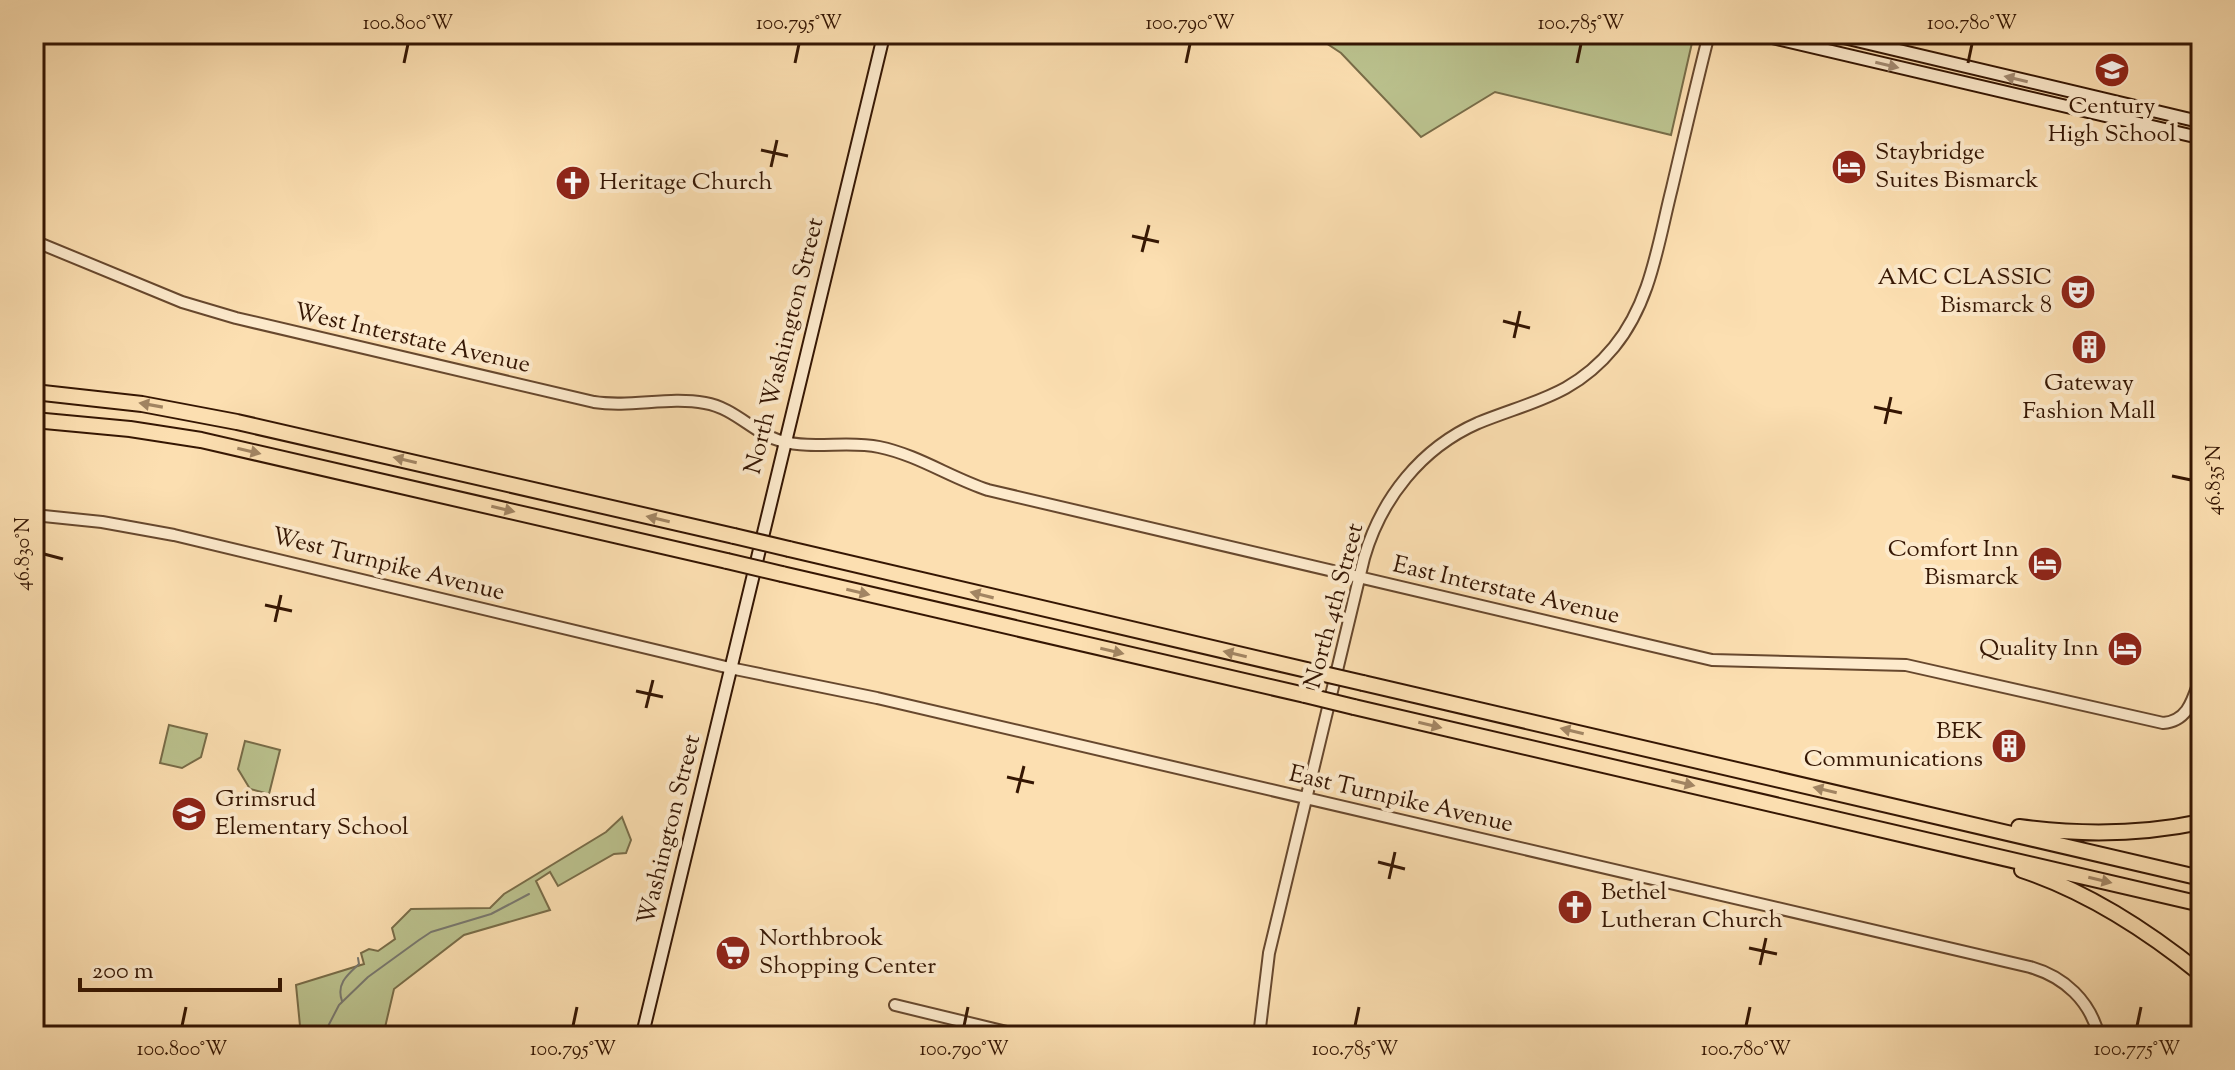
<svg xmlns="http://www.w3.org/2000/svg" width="2235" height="1070" font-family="'Sorts Mill Goudy',serif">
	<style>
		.green { fill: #bbc28e; stroke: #786c48; stroke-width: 2 }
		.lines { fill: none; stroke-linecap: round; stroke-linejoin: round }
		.stream { stroke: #78786f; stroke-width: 2 }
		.tertiary-casing { stroke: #67482e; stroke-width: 14 }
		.secondary-casing { stroke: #351603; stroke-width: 15 }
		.motorway-casing { stroke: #351603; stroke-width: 18 }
		.tertiary { stroke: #fdeacc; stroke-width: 10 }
		.secondary { stroke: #fdeacc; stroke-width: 11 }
		.motorway { stroke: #fcdfb1; stroke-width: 14 }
		.motorway-bridge-casing { stroke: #351603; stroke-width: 18; stroke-linecap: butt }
		.motorway-bridge { stroke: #fcdfb1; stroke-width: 14 }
		.oneway { fill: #a38b72 }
		.oneway2 { fill: #a28563 }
		.ticks { fill: none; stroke: #351603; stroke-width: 3 }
		.labels { text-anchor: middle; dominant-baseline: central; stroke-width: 8; stroke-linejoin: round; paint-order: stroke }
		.poi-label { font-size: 24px; fill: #351603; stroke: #fdeacc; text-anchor: start }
		.street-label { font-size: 24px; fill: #351603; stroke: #fdeacc }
		.neatline { fill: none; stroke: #351603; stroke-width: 3 }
		.ticks-label { font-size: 20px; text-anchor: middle; fill: #351603 }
	</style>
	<rect width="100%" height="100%" fill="#fcdfb1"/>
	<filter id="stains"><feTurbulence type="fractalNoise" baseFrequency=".0025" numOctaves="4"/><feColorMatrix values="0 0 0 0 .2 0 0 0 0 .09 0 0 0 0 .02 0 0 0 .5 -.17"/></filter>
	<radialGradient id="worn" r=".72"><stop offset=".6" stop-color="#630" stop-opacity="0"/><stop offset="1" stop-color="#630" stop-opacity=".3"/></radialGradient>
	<path class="green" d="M 1328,34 L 1694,34 L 1671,135 L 1495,92 L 1421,137 L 1341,53 L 1326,43 Z
		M 169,725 L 207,734 L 201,757 L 182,768 L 160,763 Z
		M 245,741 L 280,750 L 269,794 L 250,789 L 238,769 Z
		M 622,817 L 631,840 L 626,853 L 614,854 L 558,886 L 550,872 L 536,881 L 550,910 L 464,935 L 394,989 L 383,1036 L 301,1036 L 296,985 L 364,964 L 361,953 L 369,949 L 378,951 L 395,939 L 392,928 L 411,909 L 490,908 L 504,894 L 606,832 Z"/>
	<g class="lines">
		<path class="stream" d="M 342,1001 C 336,984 347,975 359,964 L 358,958
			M 323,1036 L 339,1005 L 368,977 L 419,940 L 431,932 L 491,914 L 529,894"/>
		<defs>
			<path id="tertiary" d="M 34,241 L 182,302 L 236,318 L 594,402 C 631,408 668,396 705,403 C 735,408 753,433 781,441 C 814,450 847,440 879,447 C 918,455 951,478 988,490 L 1712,660 L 1906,665 L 2163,723 C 2189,721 2193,698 2201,676
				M 34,515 L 102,522 L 174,535 L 730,668 L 877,698 L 2030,967 C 2065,977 2090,1001 2099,1036
				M 895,1005 L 1023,1036
				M 1259,1036 L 1269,953 L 1364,558 C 1381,499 1421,448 1478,423 C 1532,401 1574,396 1614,347 C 1651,302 1658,243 1672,188 C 1684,137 1696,85 1709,34"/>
			<path id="secondary" d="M 1757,34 L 2201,138
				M 1829,34 L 2201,122
				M 642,1036 L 884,34"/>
			<path id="motorway" d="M 34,392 L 142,404 L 237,422 L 734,536
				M 34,420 L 130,429 L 201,440 L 727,561
				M 789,549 L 1311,671
				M 782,574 L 1305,695
				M 1363,683 L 2201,878
				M 1354,707 L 2201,904
				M 2019,827 C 2080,835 2140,835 2201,822
				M 2022,870 C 2088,892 2148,931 2201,974"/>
		</defs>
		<use href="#tertiary" class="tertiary-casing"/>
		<use href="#secondary" class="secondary-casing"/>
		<use href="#motorway" class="motorway-casing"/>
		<use href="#tertiary" class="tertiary"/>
		<use href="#secondary" class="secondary"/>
		<use href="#motorway" class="motorway"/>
		<defs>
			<path id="motorway-bridge" d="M 734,536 L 789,549
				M 727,561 L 782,574
				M 1311,671 L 1363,683
				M 1305,695 L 1354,707"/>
		</defs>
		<use href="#motorway-bridge" class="motorway-bridge-casing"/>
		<use href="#motorway-bridge" class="motorway-bridge"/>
	</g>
	<defs><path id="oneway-solid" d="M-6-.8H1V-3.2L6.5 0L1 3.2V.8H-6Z" transform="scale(2)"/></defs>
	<g class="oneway">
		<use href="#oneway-solid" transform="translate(1887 65) rotate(13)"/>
		<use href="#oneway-solid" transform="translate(2016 79) rotate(-167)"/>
	</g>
	<g class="oneway2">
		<use href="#oneway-solid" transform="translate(151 405) rotate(-170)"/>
		<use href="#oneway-solid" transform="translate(249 451) rotate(13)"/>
		<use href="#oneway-solid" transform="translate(405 460) rotate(-167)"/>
		<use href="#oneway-solid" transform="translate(503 509) rotate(13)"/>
		<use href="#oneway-solid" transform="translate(658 519) rotate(-167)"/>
		<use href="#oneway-solid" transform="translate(858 592) rotate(13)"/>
		<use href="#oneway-solid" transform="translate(982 595) rotate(-166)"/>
		<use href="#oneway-solid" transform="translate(1112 651) rotate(13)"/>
		<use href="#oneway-solid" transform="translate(1235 654) rotate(-167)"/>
		<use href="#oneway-solid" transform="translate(1430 725) rotate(13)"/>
		<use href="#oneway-solid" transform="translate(1572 731) rotate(-167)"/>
		<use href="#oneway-solid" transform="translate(1683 783) rotate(13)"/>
		<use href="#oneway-solid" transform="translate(1825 790) rotate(-167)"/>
		<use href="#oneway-solid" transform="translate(2100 880) rotate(13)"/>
	</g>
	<path class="ticks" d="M 404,63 L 408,44M 795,63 L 799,44M 1186,63 L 1190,44M 1577,63 L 1581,44M 1968,63 L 1972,44M 761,150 L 788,156M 771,167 L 777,140M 1132,236 L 1159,242M 1142,252 L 1149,225M 1503,321 L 1530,328M 1514,338 L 1520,311M 1874,407 L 1902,413M 1885,424 L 1891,397M 2172,476 L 2191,480M 44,554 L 63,559M 265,605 L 292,611M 275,622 L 281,595M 636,691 L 663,697M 646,708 L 653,680M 1007,777 L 1034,783M 1017,793 L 1024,766M 1378,862 L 1405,869M 1389,879 L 1395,852M 1749,948 L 1777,954M 1760,965 L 1766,938M 182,1026 L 186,1007M 573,1026 L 577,1007M 964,1026 L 968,1007M 1355,1026 L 1359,1007M 1746,1026 L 1750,1007M 2137,1026 L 2141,1007"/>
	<defs>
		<symbol id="school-disc" viewBox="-11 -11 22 22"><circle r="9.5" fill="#8f2418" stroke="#fdeacc"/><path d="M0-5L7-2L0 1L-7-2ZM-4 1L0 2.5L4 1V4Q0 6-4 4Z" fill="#fff"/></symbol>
		<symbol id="hotel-disc" viewBox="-11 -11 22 22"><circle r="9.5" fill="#8f2418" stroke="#fdeacc"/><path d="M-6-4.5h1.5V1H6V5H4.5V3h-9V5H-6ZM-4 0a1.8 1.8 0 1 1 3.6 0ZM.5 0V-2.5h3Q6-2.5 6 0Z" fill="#fff"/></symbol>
		<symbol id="church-disc" viewBox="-11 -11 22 22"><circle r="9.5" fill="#8f2418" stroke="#fdeacc"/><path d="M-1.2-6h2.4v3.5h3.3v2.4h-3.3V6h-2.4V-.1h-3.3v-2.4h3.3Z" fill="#fff"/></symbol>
		<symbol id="theatre-disc" viewBox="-11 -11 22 22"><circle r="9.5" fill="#8f2418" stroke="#fdeacc"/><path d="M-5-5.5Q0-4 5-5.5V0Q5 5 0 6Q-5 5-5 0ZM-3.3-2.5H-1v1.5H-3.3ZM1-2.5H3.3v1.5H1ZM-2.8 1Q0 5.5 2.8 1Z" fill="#fff"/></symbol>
		<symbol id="building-disc" viewBox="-11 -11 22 22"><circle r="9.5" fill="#8f2418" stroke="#fdeacc"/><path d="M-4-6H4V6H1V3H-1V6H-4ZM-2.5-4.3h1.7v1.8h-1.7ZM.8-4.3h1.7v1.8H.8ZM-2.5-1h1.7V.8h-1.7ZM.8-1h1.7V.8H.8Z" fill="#fff"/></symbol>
		<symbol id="supermarket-disc" viewBox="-11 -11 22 22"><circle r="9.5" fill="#8f2418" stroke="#fdeacc"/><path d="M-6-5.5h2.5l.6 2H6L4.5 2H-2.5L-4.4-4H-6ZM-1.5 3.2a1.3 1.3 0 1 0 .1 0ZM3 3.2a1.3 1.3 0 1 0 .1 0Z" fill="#fff"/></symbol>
	</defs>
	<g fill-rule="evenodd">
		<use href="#school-disc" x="2092" y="50" width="40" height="40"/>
		<use href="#hotel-disc" x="1829" y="147" width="40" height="40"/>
		<use href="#church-disc" x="553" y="163" width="40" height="40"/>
		<use href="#theatre-disc" x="2058" y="272" width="40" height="40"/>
		<use href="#building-disc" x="2069" y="327" width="40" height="40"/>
		<use href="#hotel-disc" x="2025" y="544" width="40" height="40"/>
		<use href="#hotel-disc" x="2105" y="629" width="40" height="40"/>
		<use href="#building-disc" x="1989" y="726" width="40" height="40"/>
		<use href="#school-disc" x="169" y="794" width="40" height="40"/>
		<use href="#church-disc" x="1555" y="887" width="40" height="40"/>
		<use href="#supermarket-disc" x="713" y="933" width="40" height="40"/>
	</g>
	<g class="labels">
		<g class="poi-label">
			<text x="2112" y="107" text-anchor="middle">Century<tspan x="2112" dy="28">High School</tspan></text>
			<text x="1875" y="153">Staybridge<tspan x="1875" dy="28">Suites Bismarck</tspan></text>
			<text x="599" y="183">Heritage Church</text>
			<text x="2052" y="278" text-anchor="end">AMC CLASSIC<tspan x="2052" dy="28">Bismarck 8</tspan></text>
			<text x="2089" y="384" text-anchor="middle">Gateway<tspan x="2089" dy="28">Fashion Mall</tspan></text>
			<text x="2019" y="550" text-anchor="end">Comfort Inn<tspan x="2019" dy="28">Bismarck</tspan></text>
			<text x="2099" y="649" text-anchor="end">Quality Inn</text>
			<text x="1983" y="732" text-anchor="end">BEK<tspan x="1983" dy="28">Communications</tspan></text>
			<text x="215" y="800">Grimsrud<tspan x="215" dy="28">Elementary School</tspan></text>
			<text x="1601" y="893">Bethel<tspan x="1601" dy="28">Lutheran Church</tspan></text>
			<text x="759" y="939">Northbrook<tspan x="759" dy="28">Shopping Center</tspan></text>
		</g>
		<g class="street-label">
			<text transform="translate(412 339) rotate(13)">West Interstate Avenue</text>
			<text transform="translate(785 346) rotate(-76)">North Washington Street</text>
			<text transform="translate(388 565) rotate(14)">West Turnpike Avenue</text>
			<text transform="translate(1506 591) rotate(13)">East Interstate Avenue</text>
			<text transform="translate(1335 606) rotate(-75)">North 4th Street</text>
			<text transform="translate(1401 800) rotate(13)">East Turnpike Avenue</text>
			<text transform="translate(670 830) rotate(-76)">Washington Street</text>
		</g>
	</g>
	<rect width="2235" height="1070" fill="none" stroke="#fcdfb1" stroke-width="88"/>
	<path d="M80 978v12h200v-12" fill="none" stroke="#351603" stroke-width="4"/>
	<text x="92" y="978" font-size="24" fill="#351603" stroke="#fdeacc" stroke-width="6" paint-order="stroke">200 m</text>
	<rect x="44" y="44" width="2147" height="982" class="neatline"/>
	<g class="ticks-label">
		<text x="408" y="29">100.800°W</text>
		<text x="799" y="29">100.795°W</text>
		<text x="1190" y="29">100.790°W</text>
		<text x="1581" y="29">100.785°W</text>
		<text x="1972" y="29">100.780°W</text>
		<text transform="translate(2213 480) rotate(-90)" y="7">46.835°N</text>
		<text transform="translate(22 554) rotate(-90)" y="7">46.830°N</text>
		<text x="182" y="1055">100.800°W</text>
		<text x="573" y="1055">100.795°W</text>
		<text x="964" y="1055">100.790°W</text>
		<text x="1355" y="1055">100.785°W</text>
		<text x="1746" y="1055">100.780°W</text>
		<text x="2137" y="1055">100.775°W</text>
	</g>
	<rect width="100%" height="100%" filter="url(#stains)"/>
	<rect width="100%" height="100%" fill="url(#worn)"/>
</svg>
